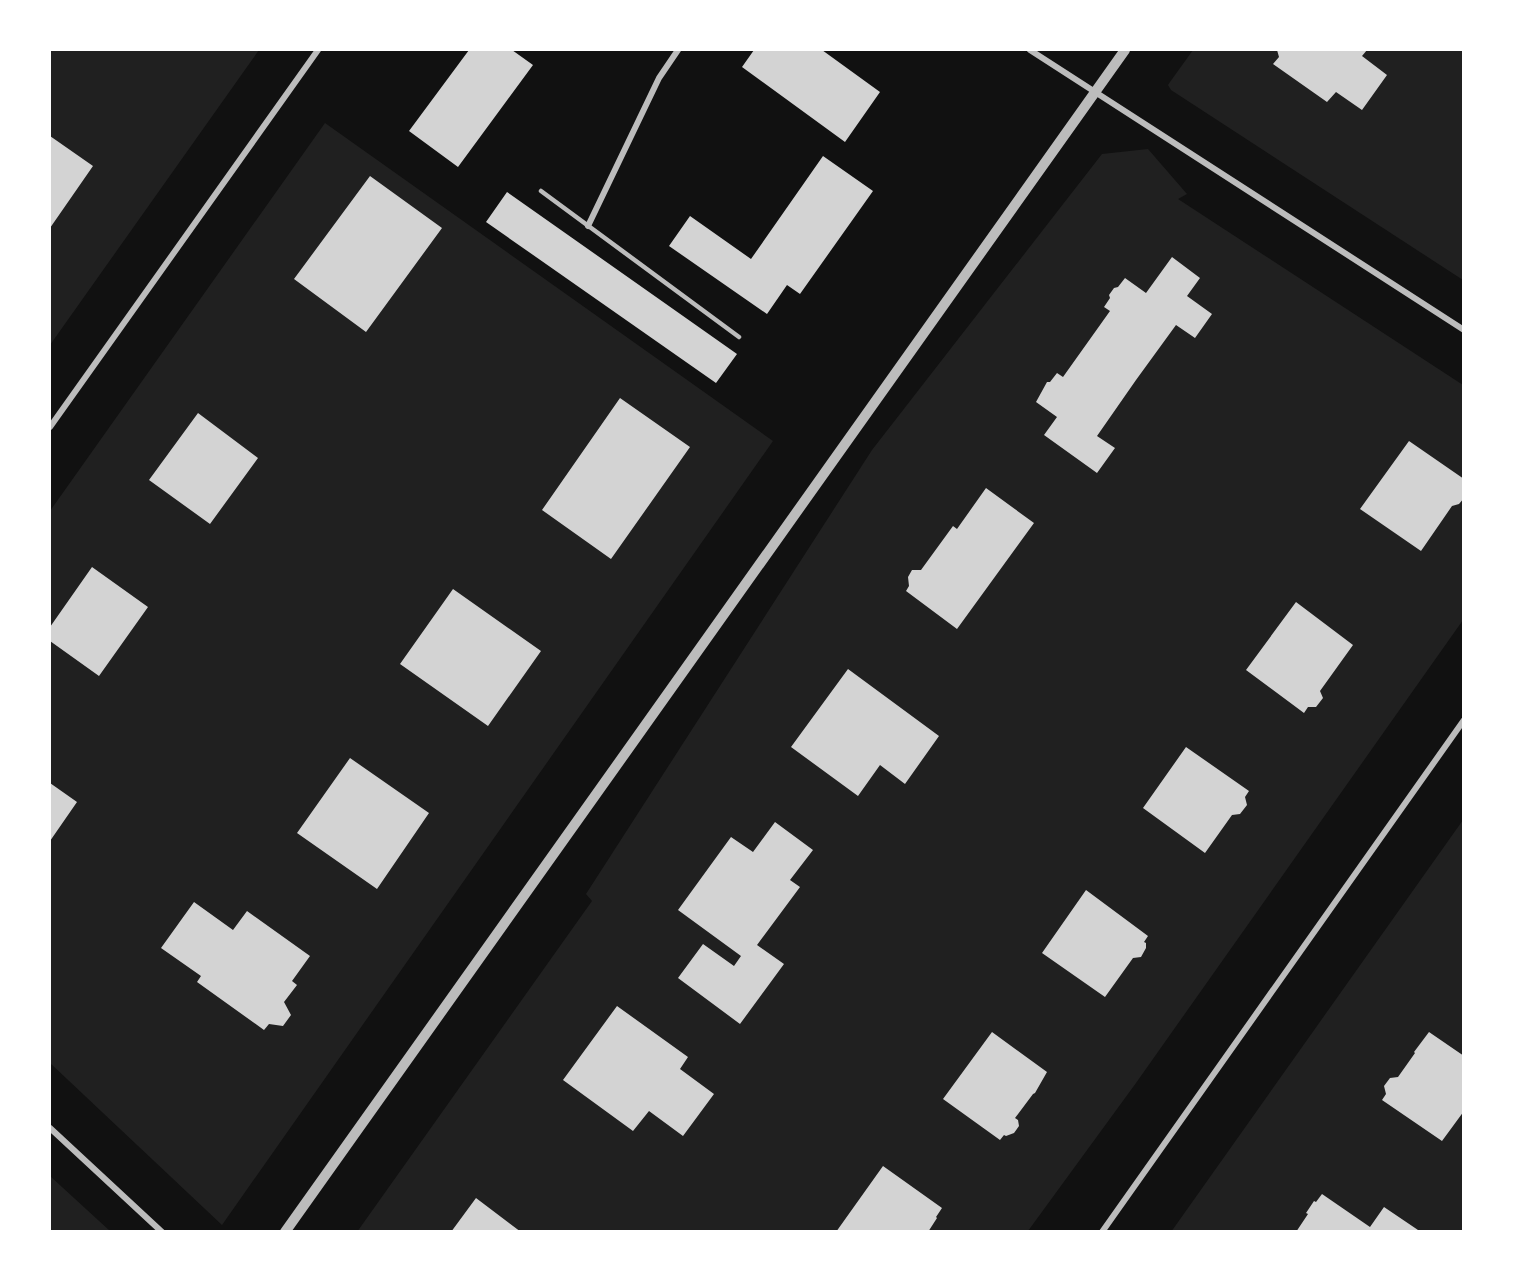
<svg xmlns="http://www.w3.org/2000/svg" width="1513" height="1281" font-family="'DM Sans',sans-serif">
	<style>
		.green { fill: #202020 }
		.building { fill: #d3d3d3 }
		.lines { fill: none; stroke-linecap: round; stroke-linejoin: round }
		.service { stroke: #bcbcbc; stroke-width: 4.5 }
		.minor { stroke: #bcbcbc; stroke-width: 6 }
		.tertiary { stroke: #bcbcbc; stroke-width: 10 }
	</style>
	<rect width="100%" height="100%" fill="#111"/>
	<path class="green" d="M 50,50 L 259,50 L 50,345 Z
		M 1193,50 L 1463,50 L 1463,280 L 1171,90 L 1168,85 L 1170,82 Z
		M 325,123 L 773,441 L 222,1225 L 50,1063 L 50,511 Z
		M 1148,149 L 1187,194 L 1178,199 L 1463,385 L 1463,620 L 1136,1083 L 1028,1231 L 357,1232 L 592,901 L 586,894 L 872,450 L 1102,154 Z
		M 1463,820 L 1463,1231 L 1171,1232 Z
		M 50,1176 L 110,1231 L 50,1231 Z"/>
	<path class="building" d="M 469,50 L 512,50 L 533,65 L 458,167 L 409,131 Z
		M 754,50 L 822,50 L 880,92 L 845,142 L 742,67 Z
		M 1277,50 L 1367,50 L 1362,56 L 1387,75 L 1362,110 L 1336,92 L 1327,102 L 1273,64 L 1279,57 Z
		M 50,136 L 93,166 L 50,228 Z
		M 823,156 L 873,191 L 800,294 L 787,285 L 767,314 L 669,246 L 690,216 L 751,259 Z
		M 370,176 L 442,228 L 366,332 L 294,279 Z
		M 507,192 L 737,354 L 716,383 L 486,222 Z
		M 1172,257 L 1200,278 L 1187,296 L 1212,314 L 1195,338 L 1176,325 L 1136,380 L 1097,436 L 1115,448 L 1097,473 L 1044,435 L 1057,417 L 1036,402 L 1047,382 L 1050,382 L 1057,373 L 1063,377 L 1110,311 L 1104,307 L 1110,298 L 1109,295 L 1114,288 L 1118,287 L 1125,278 L 1146,293 Z
		M 620,398 L 690,447 L 611,559 L 542,510 Z
		M 198,413 L 258,458 L 210,524 L 149,480 Z
		M 1409,441 L 1464,479 L 1464,498 L 1459,504 L 1452,506 L 1421,551 L 1360,509 Z
		M 986,488 L 1034,523 L 957,629 L 906,591 L 909,586 L 908,577 L 912,570 L 921,570 L 953,526 L 957,529 Z
		M 92,567 L 148,607 L 99,676 L 50,641 L 50,627 Z
		M 453,589 L 541,651 L 488,726 L 400,664 Z
		M 1296,602 L 1353,645 L 1320,691 L 1323,698 L 1316,707 L 1308,707 L 1304,713 L 1246,670 Z
		M 848,669 L 939,736 L 905,784 L 880,765 L 858,796 L 791,747 Z
		M 1186,747 L 1249,791 L 1245,797 L 1247,805 L 1240,814 L 1232,815 L 1205,853 L 1143,808 Z
		M 350,758 L 429,813 L 377,889 L 297,833 Z
		M 50,783 L 77,802 L 50,841 Z
		M 775,822 L 813,850 L 790,880 L 800,887 L 757,945 L 784,964 L 740,1024 L 678,978 L 703,944 L 734,966 L 741,956 L 678,910 L 731,837 L 753,852 Z
		M 1086,890 L 1148,936 L 1144,942 L 1146,943 L 1146,948 L 1141,957 L 1133,958 L 1105,997 L 1042,953 Z
		M 194,902 L 233,930 L 247,911 L 310,956 L 292,981 L 297,985 L 284,1002 L 291,1015 L 283,1026 L 269,1024 L 264,1030 L 197,982 L 201,976 L 161,948 Z
		M 617,1006 L 688,1057 L 680,1069 L 714,1094 L 683,1136 L 649,1111 L 633,1131 L 563,1080 Z
		M 992,1032 L 1047,1072 L 1035,1093 L 1033,1094 L 1015,1118 L 1018,1120 L 1019,1126 L 1014,1133 L 1006,1136 L 1004,1135 L 1000,1140 L 943,1099 Z
		M 1429,1032 L 1464,1056 L 1464,1111 L 1442,1141 L 1382,1100 L 1386,1094 L 1384,1086 L 1390,1078 L 1398,1077 L 1415,1053 L 1414,1052 Z
		M 883,1166 L 942,1208 L 936,1217 L 937,1218 L 928,1232 L 836,1232 Z
		M 1322,1194 L 1370,1227 L 1384,1207 L 1418,1230 L 1416,1232 L 1296,1232 L 1308,1214 L 1306,1213 L 1314,1201 L 1316,1202 Z
		M 476,1198 L 521,1232 L 451,1232 Z"/>
	<g class="lines">
		<path class="service" d="M 541,191 L 739,337"/>
		<path class="minor" d="M 1030,50 L 1464,330
			M 588,226 L 659,78 L 678,50
			M 50,427 L 318,50
			M 50,1128 L 162,1232
			M 1102,1232 L 1464,720"/>
		<path class="tertiary" d="M 285,1232 L 1125,50"/>
	</g>
	<rect width="1513" height="1281" fill="none" stroke="#ffffff" stroke-width="102"/>
</svg>
